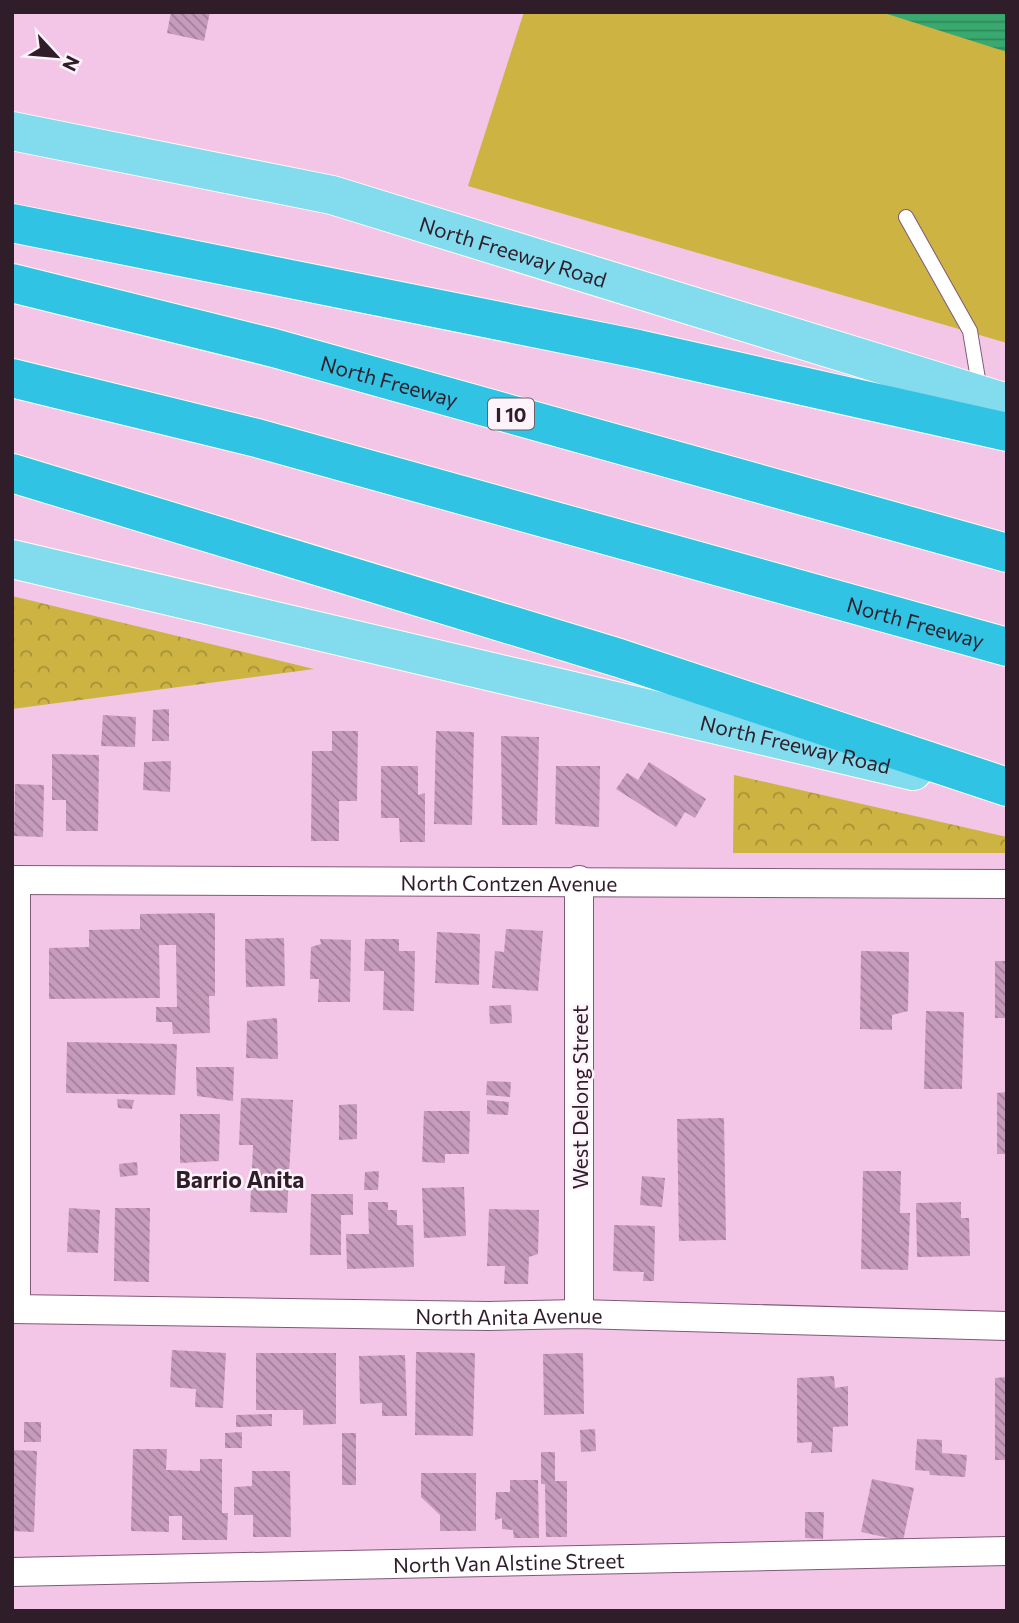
<svg xmlns="http://www.w3.org/2000/svg" width="1019" height="1623" font-family="Commissioner,sans-serif">
	<style>
		.grass { fill: #ccb342 }
		.park { fill: url(#park-crowns) }
		.water { fill: url(#water-rules) }
		.building { fill: url(#building-back-hatch) }
		.lines { fill: none; stroke-linecap: round; stroke-linejoin: round }
		.service-casing { stroke: #815977; stroke-width: 16 }
		.minor-casing { stroke: #815977; stroke-width: 30 }
		.primary-casing { stroke: #fff; stroke-width: 40 }
		.motorway-casing { stroke: #fff; stroke-width: 40 }
		.service { stroke: #fff; stroke-width: 14 }
		.minor { stroke: #fff; stroke-width: 28 }
		.primary { stroke: #83dbee; stroke-width: 38 }
		.motorway { stroke: #30c3e3; stroke-width: 38 }
		.labels { text-anchor: middle; dominant-baseline: central; stroke-width: 5; stroke-linejoin: round; paint-order: stroke }
		.shield { fill: #fdf3fa; stroke: #6d5e68; stroke-width: 2 }
		.shield-label { font-size: 19px; font-weight: bold; fill: #2f1e2a }
		.street-label { font-size: 21px; fill: #2f1e2a; stroke: #fdf3fa }
		.neighbourhood-label { font-size: 23px; font-weight: bold; fill: #2f1e2a; stroke: #fdf3fa }
	</style>
	<defs>
		<pattern id="park-crowns" width="20" height="18" patternUnits="userSpaceOnUse" patternTransform="scale(1.75)"><rect width="20" height="18" fill="#ccb342"/><path d="M2 6a3 3 0 1 1 6 0M12 15a3 3 0 1 1 6 0" fill="none" stroke="#a69137"/></pattern>
		<pattern id="water-rules" width="6" height="5" patternUnits="userSpaceOnUse" patternTransform="scale(1.75)"><rect width="6" height="5" fill="#39a96f"/><path d="M0 2.5h6" fill="none" stroke="#30895b"/></pattern>
		<pattern id="building-back-hatch" width="6" height="6" patternUnits="userSpaceOnUse" patternTransform="scale(1.75)"><rect width="6" height="6" fill="#c79bbb"/><path d="M-1 5l2 2M0 0l6 6M5-1l2 2" fill="none" stroke="#a27e98"/></pattern>
	</defs>
	<rect width="100%" height="100%" fill="#f3c5e6"/>
	<path class="grass" d="M 524,12 L 1007,12 L 1007,343 L 468,186 Z"/>
	<path class="park" d="M 12,596 L 314,669 L 12,709 Z
		M 734,775 L 1007,837 L 1007,853 L 733,853 Z"/>
	<path class="water" d="M 881,12 L 1007,12 L 1007,52 Z"/>
	<path class="building" d="M 171,12 L 210,12 L 204,41 L 167,33 Z
		M 169,709 L 169,741 L 152,741 L 153,710 Z
		M 103,715 L 136,717 L 135,747 L 101,746 Z
		M 332,731 L 358,731 L 357,801 L 339,801 L 339,841 L 311,841 L 312,751 L 332,751 Z
		M 436,731 L 474,732 L 472,825 L 434,824 Z
		M 501,736 L 539,737 L 537,825 L 502,825 Z
		M 52,754 L 99,755 L 98,831 L 66,831 L 66,800 L 52,800 Z
		M 171,761 L 170,792 L 143,790 L 144,762 Z
		M 649,762 L 706,799 L 695,818 L 685,812 L 676,827 L 616,789 L 627,773 L 638,780 Z
		M 381,766 L 418,766 L 418,795 L 425,793 L 425,842 L 400,842 L 399,818 L 381,818 Z
		M 556,766 L 600,766 L 599,827 L 555,824 Z
		M 15,784 L 44,785 L 43,837 L 14,836 Z
		M 215,913 L 215,996 L 209,996 L 210,1033 L 173,1034 L 172,1022 L 156,1022 L 156,1007 L 177,1007 L 176,945 L 159,945 L 160,998 L 49,999 L 49,948 L 89,947 L 89,930 L 140,929 L 140,914 Z
		M 506,929 L 543,931 L 538,991 L 492,988 L 495,951 L 504,952 Z
		M 437,932 L 480,934 L 479,985 L 435,983 Z
		M 284,938 L 285,986 L 246,987 L 245,939 Z
		M 320,939 L 351,940 L 350,1002 L 318,1002 L 319,979 L 310,979 L 311,947 L 321,944 Z
		M 365,939 L 399,939 L 399,951 L 415,951 L 414,1011 L 383,1010 L 384,971 L 364,971 Z
		M 861,951 L 909,952 L 908,1011 L 892,1015 L 892,1030 L 860,1029 Z
		M 995,961 L 1007,961 L 1007,1018 L 995,1018 Z
		M 511,1005 L 512,1023 L 490,1024 L 489,1006 Z
		M 926,1011 L 964,1012 L 962,1089 L 924,1089 Z
		M 277,1018 L 278,1059 L 246,1058 L 247,1021 Z
		M 67,1042 L 177,1044 L 175,1095 L 66,1093 Z
		M 196,1067 L 234,1067 L 233,1101 L 197,1096 Z
		M 487,1081 L 511,1082 L 510,1097 L 486,1095 Z
		M 1007,1092 L 1007,1154 L 997,1154 L 997,1093 Z
		M 241,1098 L 293,1100 L 287,1213 L 250,1212 L 253,1145 L 239,1145 Z
		M 117,1099 L 134,1100 L 132,1109 L 118,1108 Z
		M 487,1100 L 509,1102 L 508,1115 L 487,1114 Z
		M 357,1104 L 357,1139 L 339,1140 L 339,1105 Z
		M 424,1111 L 470,1111 L 469,1154 L 445,1154 L 445,1163 L 422,1162 Z
		M 180,1114 L 220,1114 L 219,1161 L 180,1163 Z
		M 724,1118 L 726,1240 L 679,1241 L 677,1119 Z
		M 137,1162 L 138,1175 L 120,1177 L 119,1164 Z
		M 379,1171 L 378,1190 L 364,1190 L 365,1172 Z
		M 863,1171 L 901,1171 L 900,1213 L 910,1213 L 908,1270 L 861,1269 Z
		M 642,1176 L 665,1178 L 662,1207 L 640,1205 Z
		M 464,1187 L 466,1236 L 424,1238 L 422,1188 Z
		M 311,1194 L 353,1194 L 353,1215 L 341,1215 L 341,1255 L 310,1255 Z
		M 368,1202 L 388,1202 L 388,1210 L 397,1210 L 397,1225 L 413,1225 L 414,1267 L 347,1269 L 346,1234 L 369,1234 Z
		M 961,1202 L 961,1218 L 969,1218 L 970,1256 L 917,1257 L 916,1203 Z
		M 69,1208 L 100,1210 L 98,1253 L 67,1252 Z
		M 115,1208 L 150,1208 L 149,1282 L 114,1281 Z
		M 489,1209 L 539,1210 L 538,1254 L 529,1257 L 528,1284 L 504,1284 L 505,1266 L 487,1266 Z
		M 614,1225 L 655,1226 L 654,1281 L 643,1281 L 644,1272 L 613,1271 Z
		M 172,1350 L 226,1353 L 223,1408 L 195,1407 L 196,1389 L 170,1387 Z
		M 416,1352 L 475,1353 L 473,1436 L 415,1435 Z
		M 256,1353 L 336,1353 L 336,1424 L 303,1425 L 303,1410 L 256,1410 Z
		M 583,1353 L 584,1414 L 544,1415 L 543,1354 Z
		M 405,1355 L 407,1416 L 382,1416 L 382,1403 L 360,1404 L 359,1356 Z
		M 834,1376 L 835,1388 L 848,1386 L 848,1426 L 833,1427 L 832,1452 L 811,1453 L 812,1442 L 797,1443 L 797,1378 Z
		M 1007,1377 L 1007,1460 L 995,1460 L 995,1378 Z
		M 272,1414 L 272,1426 L 236,1427 L 236,1415 Z
		M 24,1422 L 41,1422 L 41,1442 L 24,1442 Z
		M 595,1429 L 596,1451 L 581,1452 L 580,1430 Z
		M 242,1432 L 242,1448 L 225,1448 L 225,1433 Z
		M 342,1433 L 356,1433 L 356,1485 L 342,1485 Z
		M 917,1439 L 942,1440 L 942,1453 L 967,1455 L 965,1477 L 930,1475 L 929,1471 L 915,1470 Z
		M 133,1449 L 167,1449 L 166,1470 L 200,1471 L 200,1459 L 222,1459 L 222,1513 L 228,1513 L 227,1540 L 182,1540 L 182,1516 L 169,1516 L 169,1532 L 131,1531 Z
		M 12,1450 L 37,1451 L 34,1532 L 12,1531 Z
		M 541,1452 L 555,1452 L 555,1481 L 567,1481 L 567,1537 L 546,1537 L 545,1484 L 541,1484 Z
		M 252,1471 L 290,1471 L 291,1537 L 253,1537 L 253,1515 L 234,1515 L 234,1487 L 252,1486 Z
		M 421,1473 L 476,1473 L 476,1531 L 440,1531 L 440,1515 L 421,1497 Z
		M 872,1479 L 914,1488 L 903,1541 L 861,1532 Z
		M 510,1480 L 538,1480 L 539,1538 L 514,1538 L 513,1530 L 502,1529 L 502,1518 L 495,1520 L 496,1492 L 510,1492 Z
		M 805,1512 L 824,1512 L 823,1539 L 805,1538 Z"/>
	<g class="lines">
		<defs>
			<path id="service" d="M 906,217 L 970,331 L 980,391"/>
			<g id="minor">
				<path id="s1" d="M 12,880 L 1007,884"/>
				<path d="M 579,880 L 579,1314"/>
				<path id="s2" d="M 12,1309 L 488,1316 L 579,1314 L 1007,1326"/>
				<path d="M 16,1309 L 16,880"/>
				<path id="s3" d="M 12,1572 L 1007,1551"/>
			</g>
			<g id="primary">
				<path id="s4" d="M 12,131 L 332,195 L 1007,403"/>
				<path id="s5" d="M 12,559 L 913,771"/>
			</g>
			<g id="motorway">
				<path d="M 12,223 L 638,349 L 1007,432"/>
				<path id="s6" d="M 12,283 L 274,348 L 1007,553"/>
				<path id="s7" d="M 12,378 L 257,438 L 1007,647"/>
				<path d="M 12,473 L 619,658 L 1007,787"/>
			</g>
		</defs>
		<use href="#service" class="service-casing"/>
		<use href="#minor" class="minor-casing"/>
		<use href="#primary" class="primary-casing"/>
		<use href="#motorway" class="motorway-casing"/>
		<use href="#service" class="service"/>
		<use href="#minor" class="minor"/>
		<use href="#primary" class="primary"/>
		<use href="#motorway" class="motorway"/>
	</g>
	<g class="labels">
		<rect class="shield" x="488" y="398.5" width="46" height="31" rx="5"/>
		<g class="shield-label">
			<text x="511" y="414">I 10</text>
		</g>
		<g class="street-label">
			<text stroke="none"><textPath href="#s4" startOffset="516">North Freeway Road</textPath></text>
			<text stroke="none"><textPath href="#s6" startOffset="390">North Freeway</textPath></text>
			<text stroke="none"><textPath href="#s7" startOffset="936">North Freeway</textPath></text>
			<text stroke="none"><textPath href="#s5" startOffset="805">North Freeway Road</textPath></text>
			<text stroke="none"><textPath href="#s1" startOffset="497">North Contzen Avenue</textPath></text>
			<text transform="translate(579 1097) rotate(-90)">West Delong Street</text>
			<text stroke="none"><textPath href="#s2" startOffset="497">North Anita Avenue</textPath></text>
			<text stroke="none"><textPath href="#s3" startOffset="497">North Van Alstine Street</textPath></text>
		</g>
		<g class="neighbourhood-label">
			<text x="240" y="1179">Barrio Anita</text>
		</g>
	</g>
	<rect width="1019" height="1623" fill="none" stroke="#2f1e2a" stroke-width="28"/>
	<g transform="translate(56 56) rotate(116)" stroke="#fdf3fa" stroke-width="5" paint-order="stroke">
	<path d="M0-5L12 26L0 18L-12 26Z" fill="#2f1e2a"/>
	<text y="-10" font-size="19" font-weight="bold" text-anchor="middle" fill="#2f1e2a">N</text>
	</g>
</svg>
